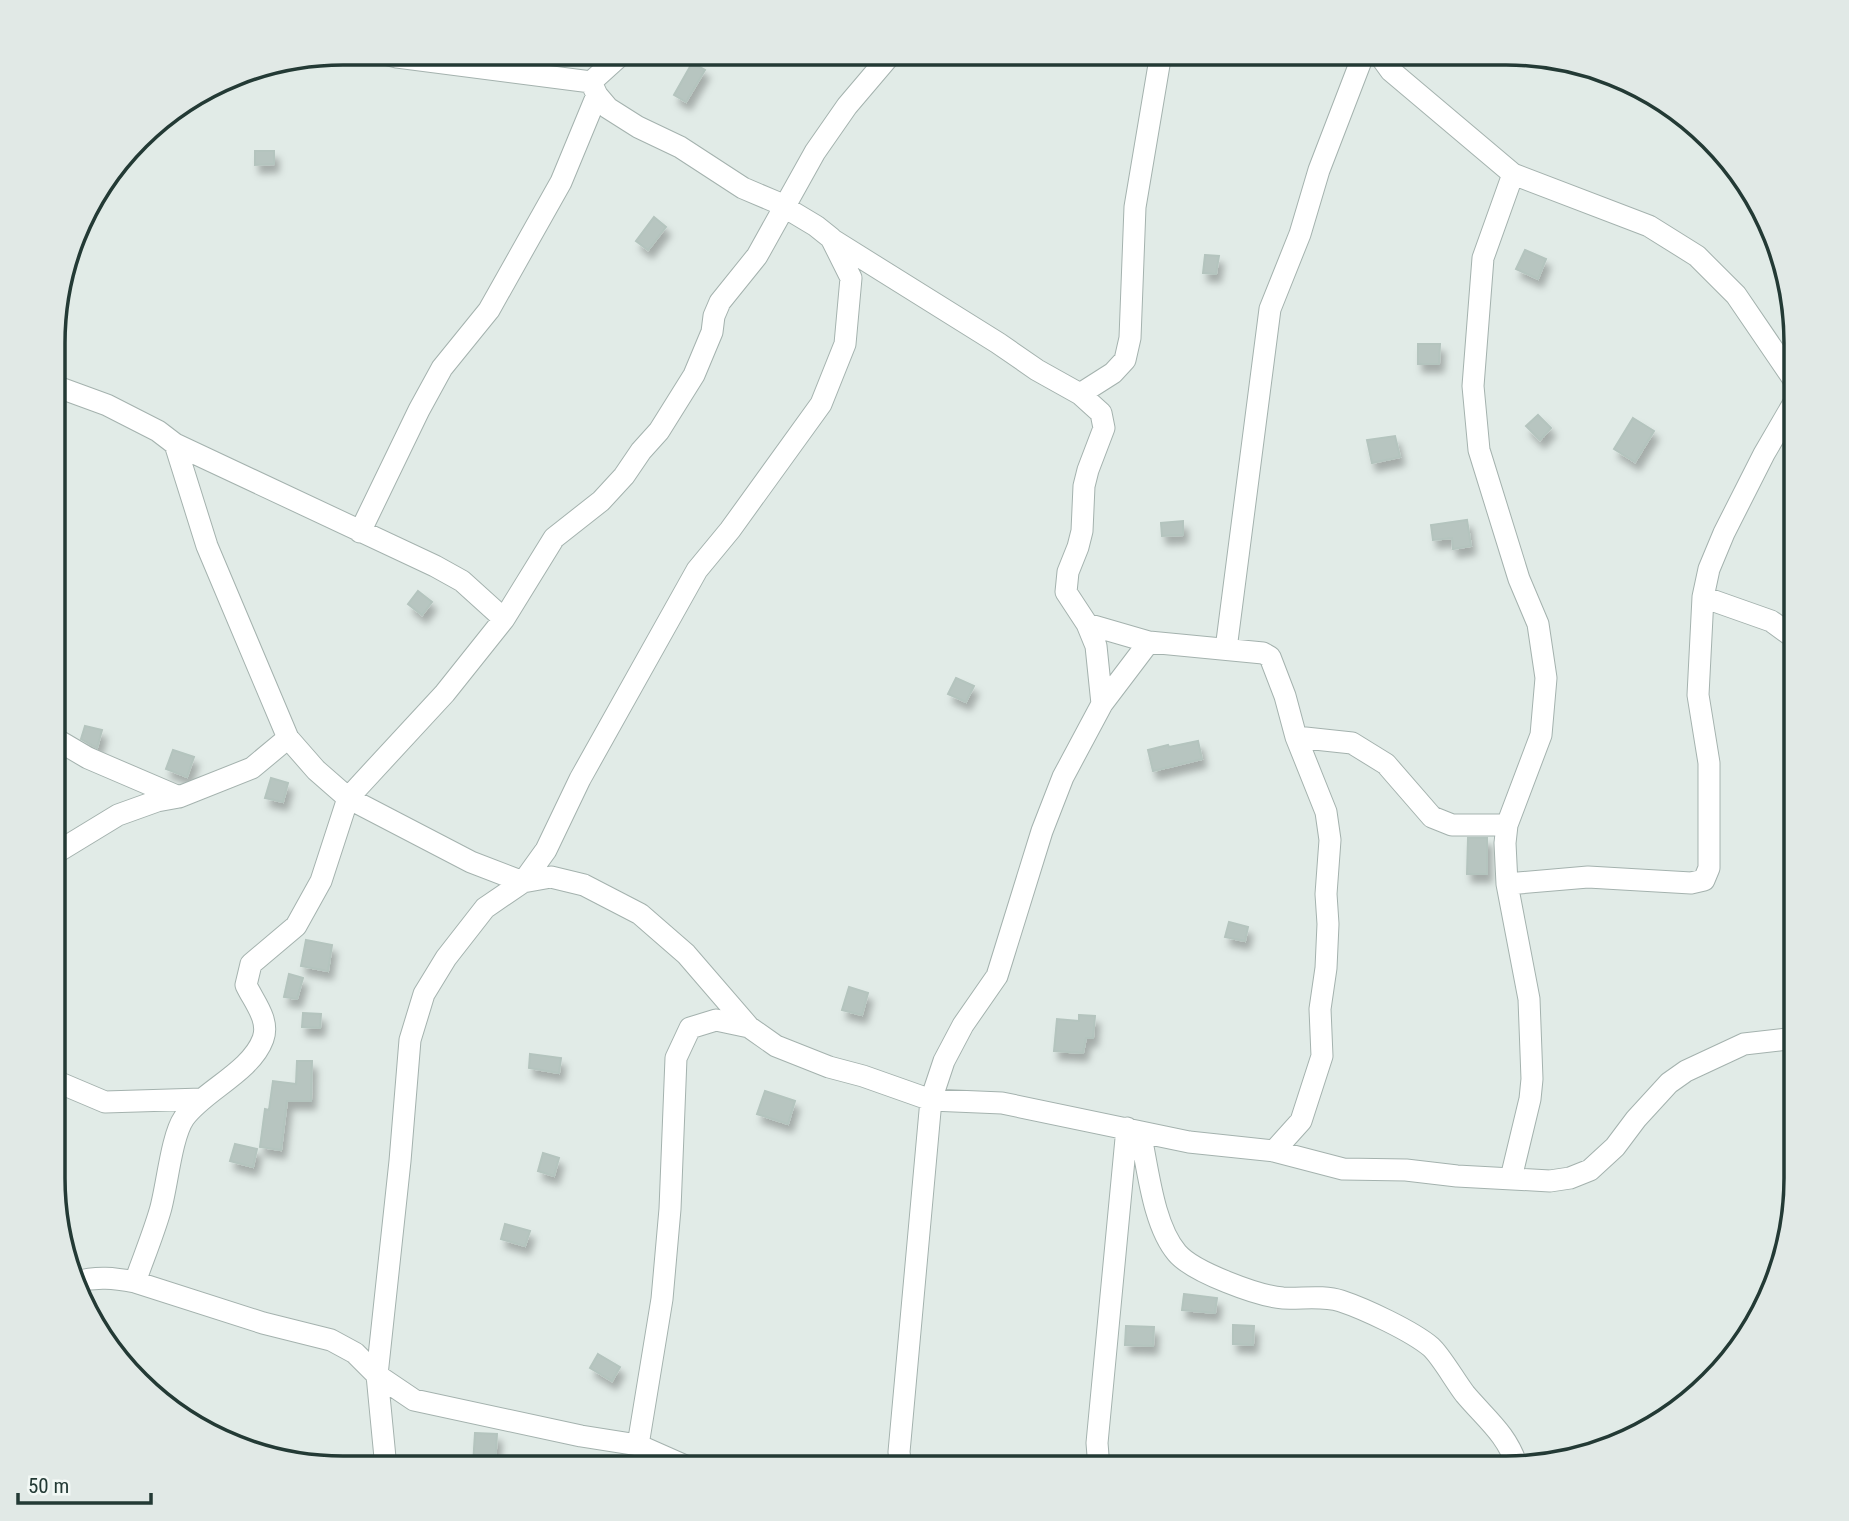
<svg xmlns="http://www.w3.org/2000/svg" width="1849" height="1521" font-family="'Roboto Condensed',sans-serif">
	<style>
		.building { fill: #b7c5c0; stroke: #b4c4be; stroke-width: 2; filter: url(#shadow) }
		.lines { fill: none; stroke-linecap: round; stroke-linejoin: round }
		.minor-casing { stroke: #a4b2ae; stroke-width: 23 }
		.minor { stroke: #fff; stroke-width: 21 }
		.rim { fill: none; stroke: #233a35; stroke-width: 3.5 }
	</style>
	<defs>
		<filter id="shadow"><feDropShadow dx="4.5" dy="8" stdDeviation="3.5" flood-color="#0004"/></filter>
	</defs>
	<rect width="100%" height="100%" fill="#e1ebe7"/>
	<path class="building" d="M 692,63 L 705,70 L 686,102 L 674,95 Z
		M 255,151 L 274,151 L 274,164 L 255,165 Z
		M 654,217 L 666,227 L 648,250 L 636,241 Z
		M 1525,250 L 1546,259 L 1538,279 L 1516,269 Z
		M 1205,255 L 1219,256 L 1216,274 L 1203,273 Z
		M 1418,344 L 1440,344 L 1439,364 L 1418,364 Z
		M 1538,415 L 1551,428 L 1540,440 L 1526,426 Z
		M 1633,418 L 1654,431 L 1635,462 L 1614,449 Z
		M 1395,436 L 1400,457 L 1372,463 L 1367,440 Z
		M 1467,520 L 1471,546 L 1453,549 L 1452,538 L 1433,540 L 1431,525 Z
		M 1183,521 L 1183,535 L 1162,536 L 1161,523 Z
		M 418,591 L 432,602 L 422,615 L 408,604 Z
		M 956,678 L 974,686 L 966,702 L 948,694 Z
		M 85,726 L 102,730 L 97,748 L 81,739 Z
		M 1198,741 L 1202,759 L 1153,771 L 1148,750 L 1168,745 L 1169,747 Z
		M 173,750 L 194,757 L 187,777 L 166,769 Z
		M 271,778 L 288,783 L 283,802 L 265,798 Z
		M 1468,838 L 1487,838 L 1487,874 L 1467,874 Z
		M 1229,922 L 1248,927 L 1245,941 L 1225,937 Z
		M 306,940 L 332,945 L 328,971 L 301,966 Z
		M 289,974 L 303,978 L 297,999 L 284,997 Z
		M 849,987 L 868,993 L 862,1015 L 842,1010 Z
		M 303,1013 L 321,1014 L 320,1028 L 302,1027 Z
		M 1079,1015 L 1095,1016 L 1093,1038 L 1086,1038 L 1083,1053 L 1054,1051 L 1057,1019 L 1079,1021 Z
		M 530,1054 L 561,1058 L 559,1073 L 529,1068 Z
		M 297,1061 L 312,1061 L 311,1101 L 287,1101 L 281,1150 L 260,1147 L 265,1109 L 269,1110 L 273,1081 L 296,1084 Z
		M 765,1091 L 795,1101 L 788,1124 L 757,1114 Z
		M 235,1144 L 257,1149 L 253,1167 L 230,1161 Z
		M 543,1153 L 559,1158 L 554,1176 L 538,1171 Z
		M 505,1224 L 530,1231 L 525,1246 L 501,1239 Z
		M 1184,1294 L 1217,1298 L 1215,1313 L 1182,1310 Z
		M 1233,1325 L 1254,1326 L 1253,1345 L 1233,1344 Z
		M 1126,1326 L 1154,1327 L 1153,1346 L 1125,1345 Z
		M 598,1354 L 620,1367 L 612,1381 L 590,1368 Z
		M 475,1433 L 497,1434 L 495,1466 L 473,1465 Z"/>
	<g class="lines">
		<defs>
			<path id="minor" d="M 381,53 L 397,57 L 591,82 L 623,53
				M 1378,53 L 1391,71 L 1513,174 L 1649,226 L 1697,256 L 1736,295 L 1796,383
				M 833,240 L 998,343 L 1037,370 L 1080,394 L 1101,413 L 1104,428 L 1088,470 L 1084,486 L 1082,531 L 1078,547 L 1068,572 L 1066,592 L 1087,624 L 1096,646 L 1102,704 L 1063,777 L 1042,831 L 997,976 L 963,1025 L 944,1061 L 931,1100 L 899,1452 L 901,1468
				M 55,386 L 107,405 L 158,431 L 175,444 L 207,546 L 288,738 L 316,770 L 348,798 L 471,862 L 523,882 L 551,877 L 584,885 L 640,914 L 686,954 L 749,1027 L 776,1046 L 829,1067 L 863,1076 L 931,1100 L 1002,1103 L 1189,1142 L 1274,1151 L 1343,1169 L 1406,1170 L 1457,1176 L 1550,1181 L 1570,1178 L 1590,1170 L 1615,1147 L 1636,1119 L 1669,1083 L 1686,1071 L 1744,1044 L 1796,1038
				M 1080,394 L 1113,373 L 1125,360 L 1130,338 L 1135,207 L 1161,53
				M 175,444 L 435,566 L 462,581 L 504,619
				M 360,532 L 419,410 L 442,368 L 489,310 L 561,182 L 597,95
				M 1703,597 L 1771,621 L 1796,639
				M 1087,624 L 1149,642 L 1263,653 L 1270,657 L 1285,696 L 1296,737 L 1352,743 L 1386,764 L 1432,817 L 1452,825 L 1507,825
				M 1226,649 L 1270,309 L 1300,234 L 1319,170 L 1364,53
				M 1102,704 L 1149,642
				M 54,738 L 88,758 L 179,797
				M 54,854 L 118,815 L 157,801 L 179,797 L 252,768 L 288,738
				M 1507,884 L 1588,877 L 1691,883 L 1704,880 L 1709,868 L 1709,763 L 1698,695 L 1703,597 L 1709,569 L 1724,533 L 1764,454 L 1796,399
				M 53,1080 L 105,1102 L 202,1099
				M 1140,1132 C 1148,1168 1153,1225 1177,1253 C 1193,1272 1258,1296 1283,1298 C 1302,1299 1323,1295 1341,1301 C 1365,1309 1412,1331 1431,1347 C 1441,1356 1455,1381 1465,1394 C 1486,1419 1507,1434 1517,1466
				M 1274,1151 L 1301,1121 L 1322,1056 L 1320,1009 L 1326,968 L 1328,924 L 1326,894 L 1330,840 L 1326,812 L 1296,737
				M 1511,1178 L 1530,1099 L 1532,1079 L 1529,999 L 1507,884 L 1505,843 L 1507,825 L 1541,735 L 1546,678 L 1538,624 L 1519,579 L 1479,450 L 1473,386 L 1483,258 L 1513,174
				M 76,1282 C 97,1276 114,1278 135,1282 C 143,1259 153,1235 160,1211 C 167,1188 171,1137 184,1118 C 203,1091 251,1072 263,1039 C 270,1020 254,1002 246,985 L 251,964 L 296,926 L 321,881 L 348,798 L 445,693 L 504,619 L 554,538 L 601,501 L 624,476 L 641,451 L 659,431 L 694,375 L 712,332 L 714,316 L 720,302 L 757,256 L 815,152 L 847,106 L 892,53
				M 135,1282 L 263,1323 L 331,1340 L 355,1353 L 377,1375 L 414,1400 L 581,1436 L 638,1445 L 662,1299 L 670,1209 L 676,1058 L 690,1028 L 716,1020 L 749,1027
				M 638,1445 L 690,1468
				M 386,1468 L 377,1375 L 400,1161 L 410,1040 L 424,994 L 446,958 L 485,908 L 523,882 L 546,850 L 580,779 L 697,570 L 730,530 L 821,404 L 845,344 L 851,278 L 831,238 L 816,226 L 776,202 L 743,188 L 680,147 L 638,127 L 608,108 L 597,95 L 591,82
				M 1099,1468 L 1097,1443 L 1127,1128"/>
		</defs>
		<use href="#minor" class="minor-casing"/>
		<use href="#minor" class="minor"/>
	</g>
	<path d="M0 0H1849V1521H0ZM343 65H1506A278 278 0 0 1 1784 343V1178A278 278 0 0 1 1506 1456H343A278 278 0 0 1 65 1178V343A278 278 0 0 1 343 65Z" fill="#e1e9e6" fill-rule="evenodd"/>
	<path class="rim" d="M343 65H1506A278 278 0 0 1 1784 343V1178A278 278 0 0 1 1506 1456H343A278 278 0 0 1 65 1178V343A278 278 0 0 1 343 65Z"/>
	<path d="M18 1493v10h133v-10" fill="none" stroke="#233a35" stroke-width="3.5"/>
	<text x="28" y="1493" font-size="21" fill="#233a35" stroke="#f2f8f5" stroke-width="5" paint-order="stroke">50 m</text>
</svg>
